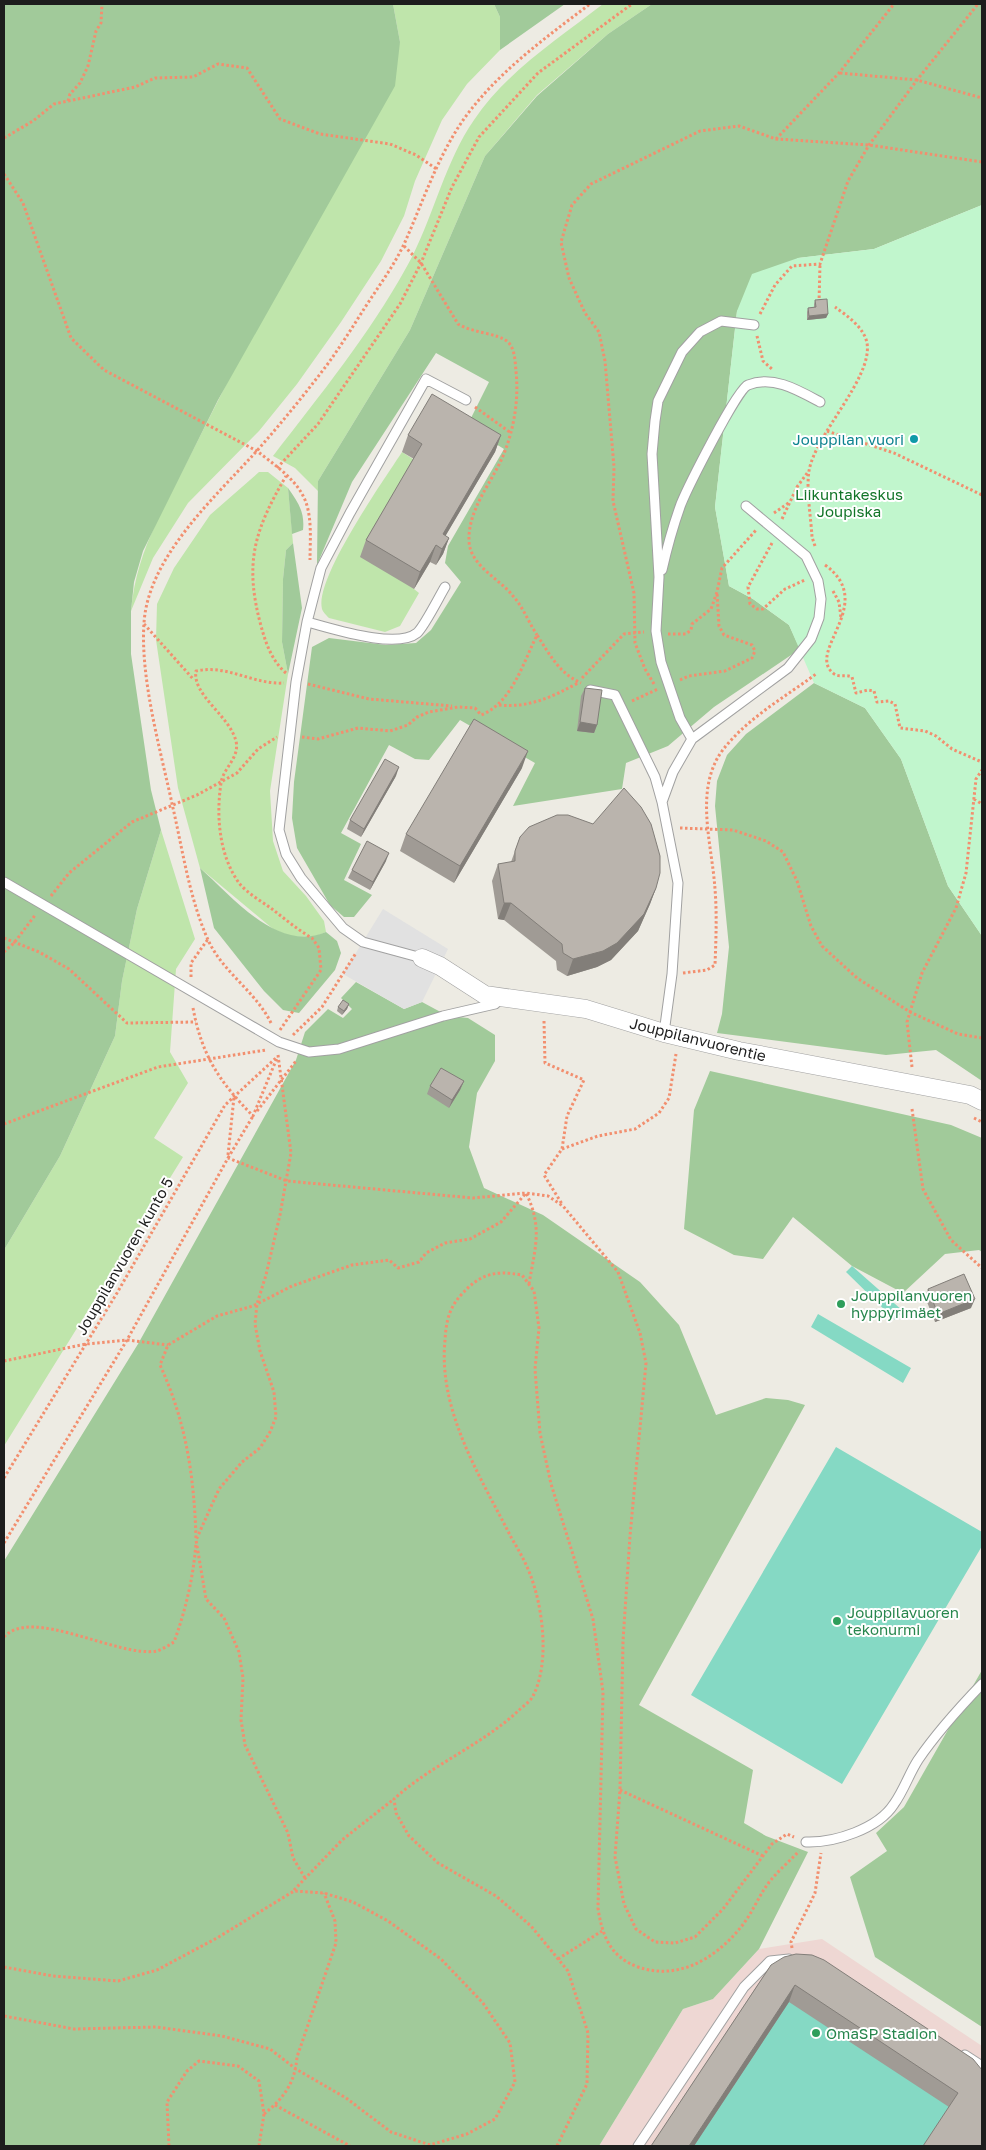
<svg xmlns="http://www.w3.org/2000/svg" width="986" height="2150" font-family="'Golos Text',sans-serif">
	<style>
		.commercial { fill: #eed7d3 }
		.grass { fill: #bfe5ab }
		.forest { fill: #a1ca9a }
		.park { fill: #c1f6cd }
		.pitch { fill: #85d9c4 }
		.parking { fill: #e1e1e1 }
		.lines { fill: none; stroke-linecap: round; stroke-linejoin: round }
		.service-casing { stroke: #a1a1a1; stroke-width: 11 }
		.minor-casing { stroke: #a1a1a1; stroke-width: 19 }
		.path { stroke: #f28f6f; stroke-width: 3; stroke-dasharray: 2.5 2.5; stroke-linecap: butt }
		.service { stroke: #fff; stroke-width: 9 }
		.minor { stroke: #fff; stroke-width: 18 }
		.wall { fill: #a09b95 }
		.shaded-wall { fill: #827e79 }
		.building { fill: #bab4ad; stroke: #827e79 }
		.culture-dot { fill: #0f9aa8; stroke: #fff; stroke-width: 2 }
		.leisure-dot { fill: #2e9e5b; stroke: #fff; stroke-width: 2 }
		.labels { text-anchor: middle; dominant-baseline: central; stroke-width: 4; stroke-linejoin: round; paint-order: stroke }
		.culture-label { font-size: 15px; fill: #0d838f; stroke: #fff; text-anchor: end }
		.park-label { font-size: 15px; fill: #117427; stroke: #fff }
		.street-label { font-size: 15px; fill: #1d1d1d; stroke: #fff }
		.leisure-label { font-size: 15px; fill: #27864d; stroke: #fff; text-anchor: start }
	</style>
	<rect width="100%" height="100%" fill="#edebe3"/>
	<path class="commercial" d="M 822,1939 L 982,2046 L 982,2146 L 599,2146 L 683,2009 L 713,1999 L 759,1949 Z"/>
	<path class="grass" d="M 393,4 L 494,4 L 500,17 L 500,50 L 467,84 L 442,120 L 415,181 L 404,216 L 381,261 L 341,322 L 297,384 L 259,431 L 188,503 L 153,558 L 131,611 C 134,578 143,551 157,521 L 400,42 Z
		M 603,4 L 652,4 L 608,34 L 537,95 L 485,156 L 410,330 L 318,481 L 318,491 L 295,468 L 273,456 C 320,395 369,335 406,268 C 433,221 443,165 474,120 C 506,72 558,39 603,4 Z
		M 402,452 L 416,461 L 414,589 L 419,593 L 400,626 L 385,632 L 329,618 C 327,616 323,612 322,609 C 314,579 384,480 402,452 Z
		M 259,472 L 268,472 L 288,488 L 293,543 L 286,550 L 283,579 L 282,642 L 288,674 L 270,791 L 273,841 L 283,871 L 306,896 L 324,921 L 326,932 L 316,936 L 292,937 L 273,929 L 200,868 L 178,788 L 156,640 L 157,604 L 174,568 L 210,515 Z
		M 161,830 L 195,939 L 176,969 L 170,1052 L 188,1083 L 154,1138 L 183,1157 L 4,1446 L 4,1250 L 60,1156 L 115,1036 L 122,981 L 137,909 Z"/>
	<path class="forest" d="M 4,4 L 393,4 L 400,42 L 395,86 L 218,400 L 143,551 L 134,582 L 131,611 L 131,654 L 151,790 L 161,830 L 137,909 L 122,981 L 115,1036 L 60,1156 L 4,1250 Z
		M 494,4 L 565,4 L 500,50 L 500,17 Z
		M 652,4 L 982,4 L 982,205 L 874,249 L 798,258 L 737,311 L 715,507 L 729,586 L 753,599 L 789,625 L 800,649 L 714,707 L 668,746 L 626,763 L 622,789 L 513,806 L 535,763 L 460,720 L 429,760 L 415,759 L 389,745 L 341,833 L 361,844 L 344,880 L 372,895 L 354,917 L 344,917 L 330,905 L 297,848 L 292,818 L 294,782 L 312,647 L 329,638 L 386,645 L 416,643 L 431,630 L 461,582 L 445,563 L 448,546 L 504,449 L 467,426 L 489,382 L 436,353 L 352,482 L 317,565 L 318,481 L 410,330 L 485,156 L 537,96 L 608,34 Z
		M 288,488 C 298,502 305,512 303,530 L 292,534 Z
		M 293,543 L 302,608 L 288,674 L 282,642 L 283,579 L 286,550 Z
		M 814,683 L 865,708 L 901,759 L 948,886 L 982,936 L 982,1081 L 936,1050 L 886,1055 L 717,1033 L 722,1014 L 729,947 L 715,806 L 717,781 L 727,755 L 746,734 Z
		M 200,868 C 233,897 277,953 326,932 L 337,941 L 341,953 L 335,970 L 299,1013 L 283,1010 L 264,991 L 214,928 Z
		M 356,982 L 404,1009 L 422,1002 L 448,1016 L 468,1018 L 495,1035 L 495,1061 L 477,1093 L 469,1147 L 484,1188 L 543,1215 L 640,1282 L 679,1325 L 716,1415 L 766,1398 L 788,1400 L 805,1405 L 639,1705 L 753,1770 L 744,1823 L 766,1836 L 808,1852 L 759,1949 L 713,1999 L 683,2009 L 599,2146 L 4,2146 L 4,1561 L 138,1344 L 296,1060 L 305,1032 L 328,1009 L 343,1018 L 352,1009 L 341,998 Z
		M 710,1071 L 951,1125 L 982,1138 L 982,1252 L 979,1250 L 945,1254 L 903,1293 L 852,1266 L 793,1217 L 763,1259 L 734,1255 L 684,1229 L 694,1110 Z
		M 982,1670 L 982,2027 L 875,1957 L 850,1877 L 887,1851 L 876,1833 L 904,1807 Z"/>
	<path class="park" d="M 982,205 L 982,936 L 948,886 L 901,759 L 865,708 L 814,683 L 789,625 L 753,599 L 729,586 L 715,507 L 737,311 L 752,274 L 798,258 L 874,249 Z"/>
	<path class="pitch" d="M 852,1266 L 903,1311 L 895,1320 L 846,1272 Z
		M 818,1314 L 911,1368 L 903,1383 L 811,1327 Z
		M 836,1447 L 982,1532 L 982,1546 L 842,1784 L 691,1695 Z
		M 778,1974 L 982,2130 L 982,2146 L 656,2146 Z"/>
	<path class="parking" d="M 383,909 L 448,949 L 422,1002 L 404,1009 L 343,974 Z"/>
	<g class="lines">
		<defs>
			<path id="service" d="M 662,570 C 667,548 673,526 681,504 C 688,487 737,389 748,385 C 773,375 798,390 820,402
				M 307,622 C 331,628 396,650 417,633 C 424,627 439,597 445,587
				M 590,690 L 615,695 L 655,777 L 662,802
				M 692,739 L 680,718 L 661,662 L 656,631 L 659,577 L 652,454 L 655,421 L 658,401 L 682,352 L 700,332 L 721,321 L 754,325
				M 4,882 L 279,1042 L 309,1052 L 339,1049 L 443,1016 L 495,1004 L 499,1000
				M 422,958 L 363,942 L 343,928 L 301,878 L 286,854 L 279,830 L 296,682 L 307,622 L 321,568 L 350,513 L 426,379 L 466,400
				M 664,1033 L 672,974 L 678,883 L 662,802 L 673,772 L 692,739 L 788,668 L 811,639 L 819,618 L 821,599 L 818,581 L 806,556 L 746,506
				M 806,1842 C 834,1843 878,1829 894,1804 C 904,1790 909,1774 918,1760 C 937,1732 959,1708 982,1684
				M 965,2055 L 982,2066
				M 638,2146 L 744,1987 L 770,1961 L 789,1959"/>
			<path id="minor" d="M 422,958 L 440,966 L 485,995 L 586,1009 L 664,1033 L 739,1051 L 970,1095 L 982,1101"/>
		</defs>
		<use href="#service" class="service-casing"/>
		<use href="#minor" class="minor-casing"/>
		<path class="path" d="M 840,73 L 917,80 L 982,98
			M 68,101 L 70,94 L 80,83 L 88,66 L 96,31 L 101,23 L 102,4
			M 4,138 L 33,121 L 54,104 L 135,87 L 155,78 L 193,77 L 218,64 L 247,68 L 280,119 L 320,134 L 390,144 L 416,155 L 438,170
			M 776,139 L 839,73 L 894,4
			M 4,174 L 23,203 L 71,338 L 104,370 L 257,451 C 272,463 293,477 302,494 C 313,512 310,540 310,560
			M 404,246 L 421,263 L 458,324 C 472,333 498,333 508,342 C 515,349 515,361 516,371 C 519,400 514,429 503,456 C 491,484 468,509 469,541 C 470,566 500,579 513,596 C 523,607 529,623 537,635
			M 819,303 L 820,264
			M 760,314 L 775,285 L 792,266 L 820,264 L 848,181 L 869,145 L 917,80 L 978,4
			M 757,336 L 763,361 L 773,370
			M 475,407 L 511,433
			M 827,431 L 894,453 L 982,495
			M 277,468 L 318,424 L 400,304 L 421,263 L 452,187 L 479,137 L 538,73 L 632,4
			M 774,513 L 790,502
			M 782,519 L 797,487 L 808,472
			M 772,543 L 748,587 L 750,604 L 757,609 L 763,609 L 785,589 L 805,580
			M 815,546 L 812,537 C 811,518 806,490 809,471 C 815,434 873,378 867,343 C 864,327 846,315 835,307
			M 825,565 C 878,603 806,651 833,673 C 838,678 845,674 852,677 L 856,693 L 868,690 L 874,691 L 877,702 L 889,701 L 895,704 L 900,728 L 925,731 L 936,736 L 952,749 L 982,762
			M 833,591 L 839,602 L 841,618
			M 144,624 L 194,680
			M 668,634 L 686,634 L 691,630 L 692,624 L 711,609 L 717,592 L 722,568 L 757,529
			M 286,673 C 272,661 266,644 261,626 C 244,563 254,531 286,476
			M 582,678 L 624,634 L 644,632
			M 680,680 L 689,676 L 725,671 L 752,658 L 755,651 L 752,645 L 724,635 L 719,626 L 717,592
			M 308,684 L 369,699 L 452,706
			M 654,684 L 645,669 L 635,643 L 634,593 L 613,501 L 614,467 L 605,361 L 599,332 L 585,313 L 569,278 L 561,242 L 572,205 L 591,184 L 700,131 L 739,126 L 776,139 L 869,145 L 982,162
			M 632,701 L 658,689
			M 499,705 C 529,708 552,697 578,683
			M 302,737 L 318,739 L 358,728 L 390,731 L 408,725 L 417,717 L 429,712 L 458,707 L 475,708 L 481,715 C 512,703 523,663 537,635 C 550,655 559,673 581,683
			M 974,799 L 982,804
			M 680,828 L 733,830 L 766,841 L 783,852 L 797,881 L 811,926 L 822,946 L 857,978 L 910,1012 L 958,1034 L 982,1038
			M 51,896 L 69,873 L 132,822 L 197,795 L 237,773 L 258,749 L 277,737
			M 4,938 L 39,952 L 69,969 L 127,1023 L 196,1022
			M 4,952 L 14,943 L 36,914
			M 683,973 L 707,970 L 715,965 C 716,939 717,914 715,889 C 712,844 694,790 722,751 C 746,719 785,697 816,674
			M 191,977 L 191,963 L 208,939
			M 193,1008 C 202,1056 219,1081 253,1116 L 277,1058
			M 544,1021 L 545,1063 L 584,1080 L 567,1116 L 562,1149 L 544,1175 L 562,1204
			M 271,1023 C 256,992 224,973 209,942 C 190,901 183,852 173,808 C 161,752 140,679 144,623 C 148,558 213,499 254,454 C 280,425 304,395 327,365 C 340,347 352,328 364,309 C 378,287 394,266 405,242 C 425,197 441,146 473,107 C 505,67 549,35 590,4
			M 280,1030 L 321,970 L 319,948 L 312,938 C 298,930 285,919 272,909 C 261,901 247,893 239,883 C 219,855 216,816 221,783 C 223,768 240,758 236,741 C 229,715 192,695 196,671 C 227,664 254,685 284,683
			M 293,1035 L 322,1007 L 356,953
			M 278,1055 L 291,1153 L 280,1215 L 266,1275 L 257,1304 L 255,1324 L 260,1351 L 274,1392 L 276,1417 L 270,1432 L 260,1448 L 242,1462 L 219,1489 L 196,1540 L 206,1599 L 224,1618 L 239,1652 L 243,1678 L 241,1720 L 245,1745 L 288,1833 L 293,1858 L 305,1878
			M 912,1067 L 907,1022 L 922,973 L 956,908 L 966,873 L 976,779 L 982,770
			M 912,1109 L 923,1189 L 951,1240 L 982,1268
			M 257,1111 L 296,1061
			M 974,1118 L 982,1122
			M 4,1124 L 158,1067 L 266,1050
			M 562,1149 L 598,1136 L 635,1129 L 659,1113 L 669,1098 L 676,1054
			M 228,1155 L 234,1097
			M 228,1158 L 253,1116
			M 4,1361 L 86,1344 L 127,1340 L 168,1345
			M 4,1478 L 117,1293 L 225,1105 L 277,1057
			M 196,1538 C 194,1475 186,1422 160,1365 L 168,1345 L 217,1316 L 253,1306 L 292,1286 L 352,1265 L 389,1260 L 398,1268 L 419,1262 L 426,1253 L 445,1243 L 470,1239 L 501,1222 L 526,1193 C 543,1227 535,1248 529,1284
			M 4,1543 L 127,1340 L 228,1158 L 287,1181 L 473,1198 L 526,1193 L 548,1196 L 563,1206 L 618,1272 L 640,1333 L 646,1363 L 630,1536 L 623,1641 L 620,1790 L 615,1857 L 624,1904 L 636,1929 L 655,1942 L 675,1943 L 695,1937 L 723,1909 L 772,1844 L 787,1834 L 794,1837
			M 4,1637 C 32,1606 118,1658 157,1651 C 163,1649 169,1645 174,1642 C 186,1609 193,1578 196,1544
			M 620,1790 L 763,1856
			M 294,1890 L 342,1840 L 394,1799
			M 792,1948 L 791,1942 L 815,1893 L 821,1853
			M 558,1959 L 602,1931
			M 4,1967 L 53,1976 L 118,1981 L 157,1970 L 217,1938 L 294,1891 L 324,1893 L 353,1902 L 388,1921 L 441,1959 L 483,2003 L 510,2043 L 515,2082 L 495,2119 L 467,2134 L 430,2145 L 391,2132 L 346,2098 L 296,2069 L 270,2049 L 222,2036 L 156,2027 L 74,2029 L 4,2016
			M 275,2105 L 350,2146
			M 264,2114 C 284,2098 295,2083 297,2057 L 336,1943 L 335,1921 L 324,1893
			M 169,2146 L 167,2102 L 187,2071 L 199,2061 L 238,2066 L 259,2081 L 264,2114 L 259,2146
			M 557,2146 L 587,2084 L 588,2033 L 568,1971 L 531,1926 L 496,1896 L 438,1863 L 409,1836 L 396,1813 L 394,1799 C 431,1765 480,1746 517,1712 C 522,1707 530,1702 533,1696 C 550,1663 543,1607 530,1574 C 525,1561 518,1549 511,1537 C 480,1476 438,1411 445,1340 C 446,1322 449,1308 461,1295 C 480,1274 494,1270 522,1275 L 534,1291 L 539,1328 L 535,1369 L 540,1433 L 551,1484 L 593,1619 L 603,1692 L 598,1908 C 602,1935 610,1957 638,1967 C 679,1981 716,1958 741,1927 C 751,1915 757,1900 765,1888 C 774,1874 788,1863 799,1851"/>
		<use href="#service" class="service"/>
		<use href="#minor" class="minor"/>
	</g>
	<path class="wall" d="M 815,300 L 828,314 L 826,318 L 807,320 L 807,312 L 808,308 L 814,307 L 814,304 Z
		M 408,435 L 501,435 L 495,452 L 445,536 L 449,538 L 443,554 L 436,565 L 430,562 L 414,589 L 360,557 L 366,540 L 414,459 L 402,452 Z
		M 585,688 L 597,725 L 594,733 L 577,731 L 581,696 Z
		M 522,768 L 454,883 L 400,851 L 406,834 Z
		M 396,776 L 361,837 L 347,829 L 350,820 Z
		M 593,824 L 656,888 L 650,904 L 638,931 L 611,960 L 597,967 L 567,976 L 557,970 L 556,961 L 504,920 L 498,919 L 492,881 L 498,864 L 511,862 L 520,837 Z
		M 386,861 L 370,890 L 348,878 L 352,870 Z
		M 349,1004 L 347,1009 L 342,1015 L 337,1011 L 338,1007 Z
		M 464,1081 L 460,1090 L 449,1108 L 427,1094 L 430,1086 Z
		M 928,1289 L 971,1308 L 935,1322 L 925,1297 Z
		M 771,1965 L 982,2070 L 949,2107 L 789,2002 L 694,2146 L 651,2146 Z"/>
	<path class="shaded-wall" d="M 828,314 L 826,318 L 807,320 L 809,316 Z
		M 501,435 L 495,452 L 439,547 L 443,534 Z
		M 449,538 L 443,554 L 436,565 L 442,549 Z
		M 436,545 L 430,562 L 414,589 L 420,572 Z
		M 580,722 L 597,725 L 594,733 L 577,731 Z
		M 528,751 L 522,768 L 454,883 L 460,866 Z
		M 399,767 L 396,776 L 361,837 L 364,829 Z
		M 389,853 L 386,861 L 370,890 L 373,882 Z
		M 656,888 L 650,904 L 638,931 L 611,960 L 597,967 L 567,976 L 573,959 Z
		M 504,903 L 511,903 L 504,920 L 498,919 Z
		M 349,1004 L 347,1009 L 342,1015 L 344,1011 Z
		M 464,1081 L 460,1090 L 449,1108 L 452,1100 Z
		M 975,1299 L 971,1308 L 935,1322 L 938,1314 Z
		M 795,1985 L 789,2002 L 694,2146 L 689,2146 Z"/>
	<path class="building" d="M 827,299 L 828,314 L 809,316 L 808,308 L 816,307 L 815,300 Z
		M 432,394 L 501,435 L 443,534 L 449,538 L 442,549 L 436,545 L 420,572 L 366,540 L 422,444 L 408,435 Z
		M 585,688 L 602,690 L 597,725 L 580,722 Z
		M 474,719 L 528,751 L 460,866 L 406,834 Z
		M 385,759 L 399,767 L 364,829 L 350,820 Z
		M 624,788 L 641,807 L 651,824 L 660,856 L 660,873 L 656,888 L 644,914 L 617,943 L 603,951 L 573,959 L 563,953 L 562,944 L 511,903 L 504,903 L 498,864 L 515,861 L 515,851 L 520,837 L 529,827 L 557,815 L 568,815 L 593,824 Z
		M 367,841 L 389,853 L 373,882 L 352,870 Z
		M 343,1000 L 349,1004 L 344,1011 L 338,1007 Z
		M 441,1068 L 464,1081 L 452,1100 L 430,1086 Z
		M 964,1274 L 975,1299 L 938,1314 L 928,1289 Z
		M 796,1954 L 812,1955 L 824,1960 L 973,2059 L 982,2070 L 982,2146 L 923,2146 L 958,2093 L 795,1985 L 689,2146 L 651,2146 L 771,1965 L 784,1957 Z"/>
	<circle class="culture-dot" cx="914" cy="439" r="5"/>
	<g class="leisure-dot">
		<circle cx="841" cy="1304" r="5"/>
		<circle cx="837" cy="1621" r="5"/>
		<circle cx="816" cy="2033" r="5"/>
	</g>
	<g class="labels">
		<g class="culture-label">
			<text x="904" y="439">Jouppilan vuori</text>
		</g>
		<g class="park-label">
			<text x="849" y="494">Liikuntakeskus<tspan x="849" dy="17">Joupiska</tspan></text>
		</g>
		<g class="street-label">
			<text transform="translate(698 1039) rotate(14)">Jouppilanvuorentie</text>
			<text transform="translate(124 1256) rotate(-60)">Jouppilanvuoren kunto 5</text>
		</g>
		<g class="leisure-label">
			<text x="851" y="1295">Jouppilanvuoren<tspan x="851" dy="17">hyppyrimäet</tspan></text>
			<text x="847" y="1612">Jouppilavuoren<tspan x="847" dy="17">tekonurmi</tspan></text>
			<text x="826" y="2033">OmaSP Stadion</text>
		</g>
	</g>
	<rect width="986" height="2150" fill="none" stroke="#1d1d1d" stroke-width="10"/>
</svg>
